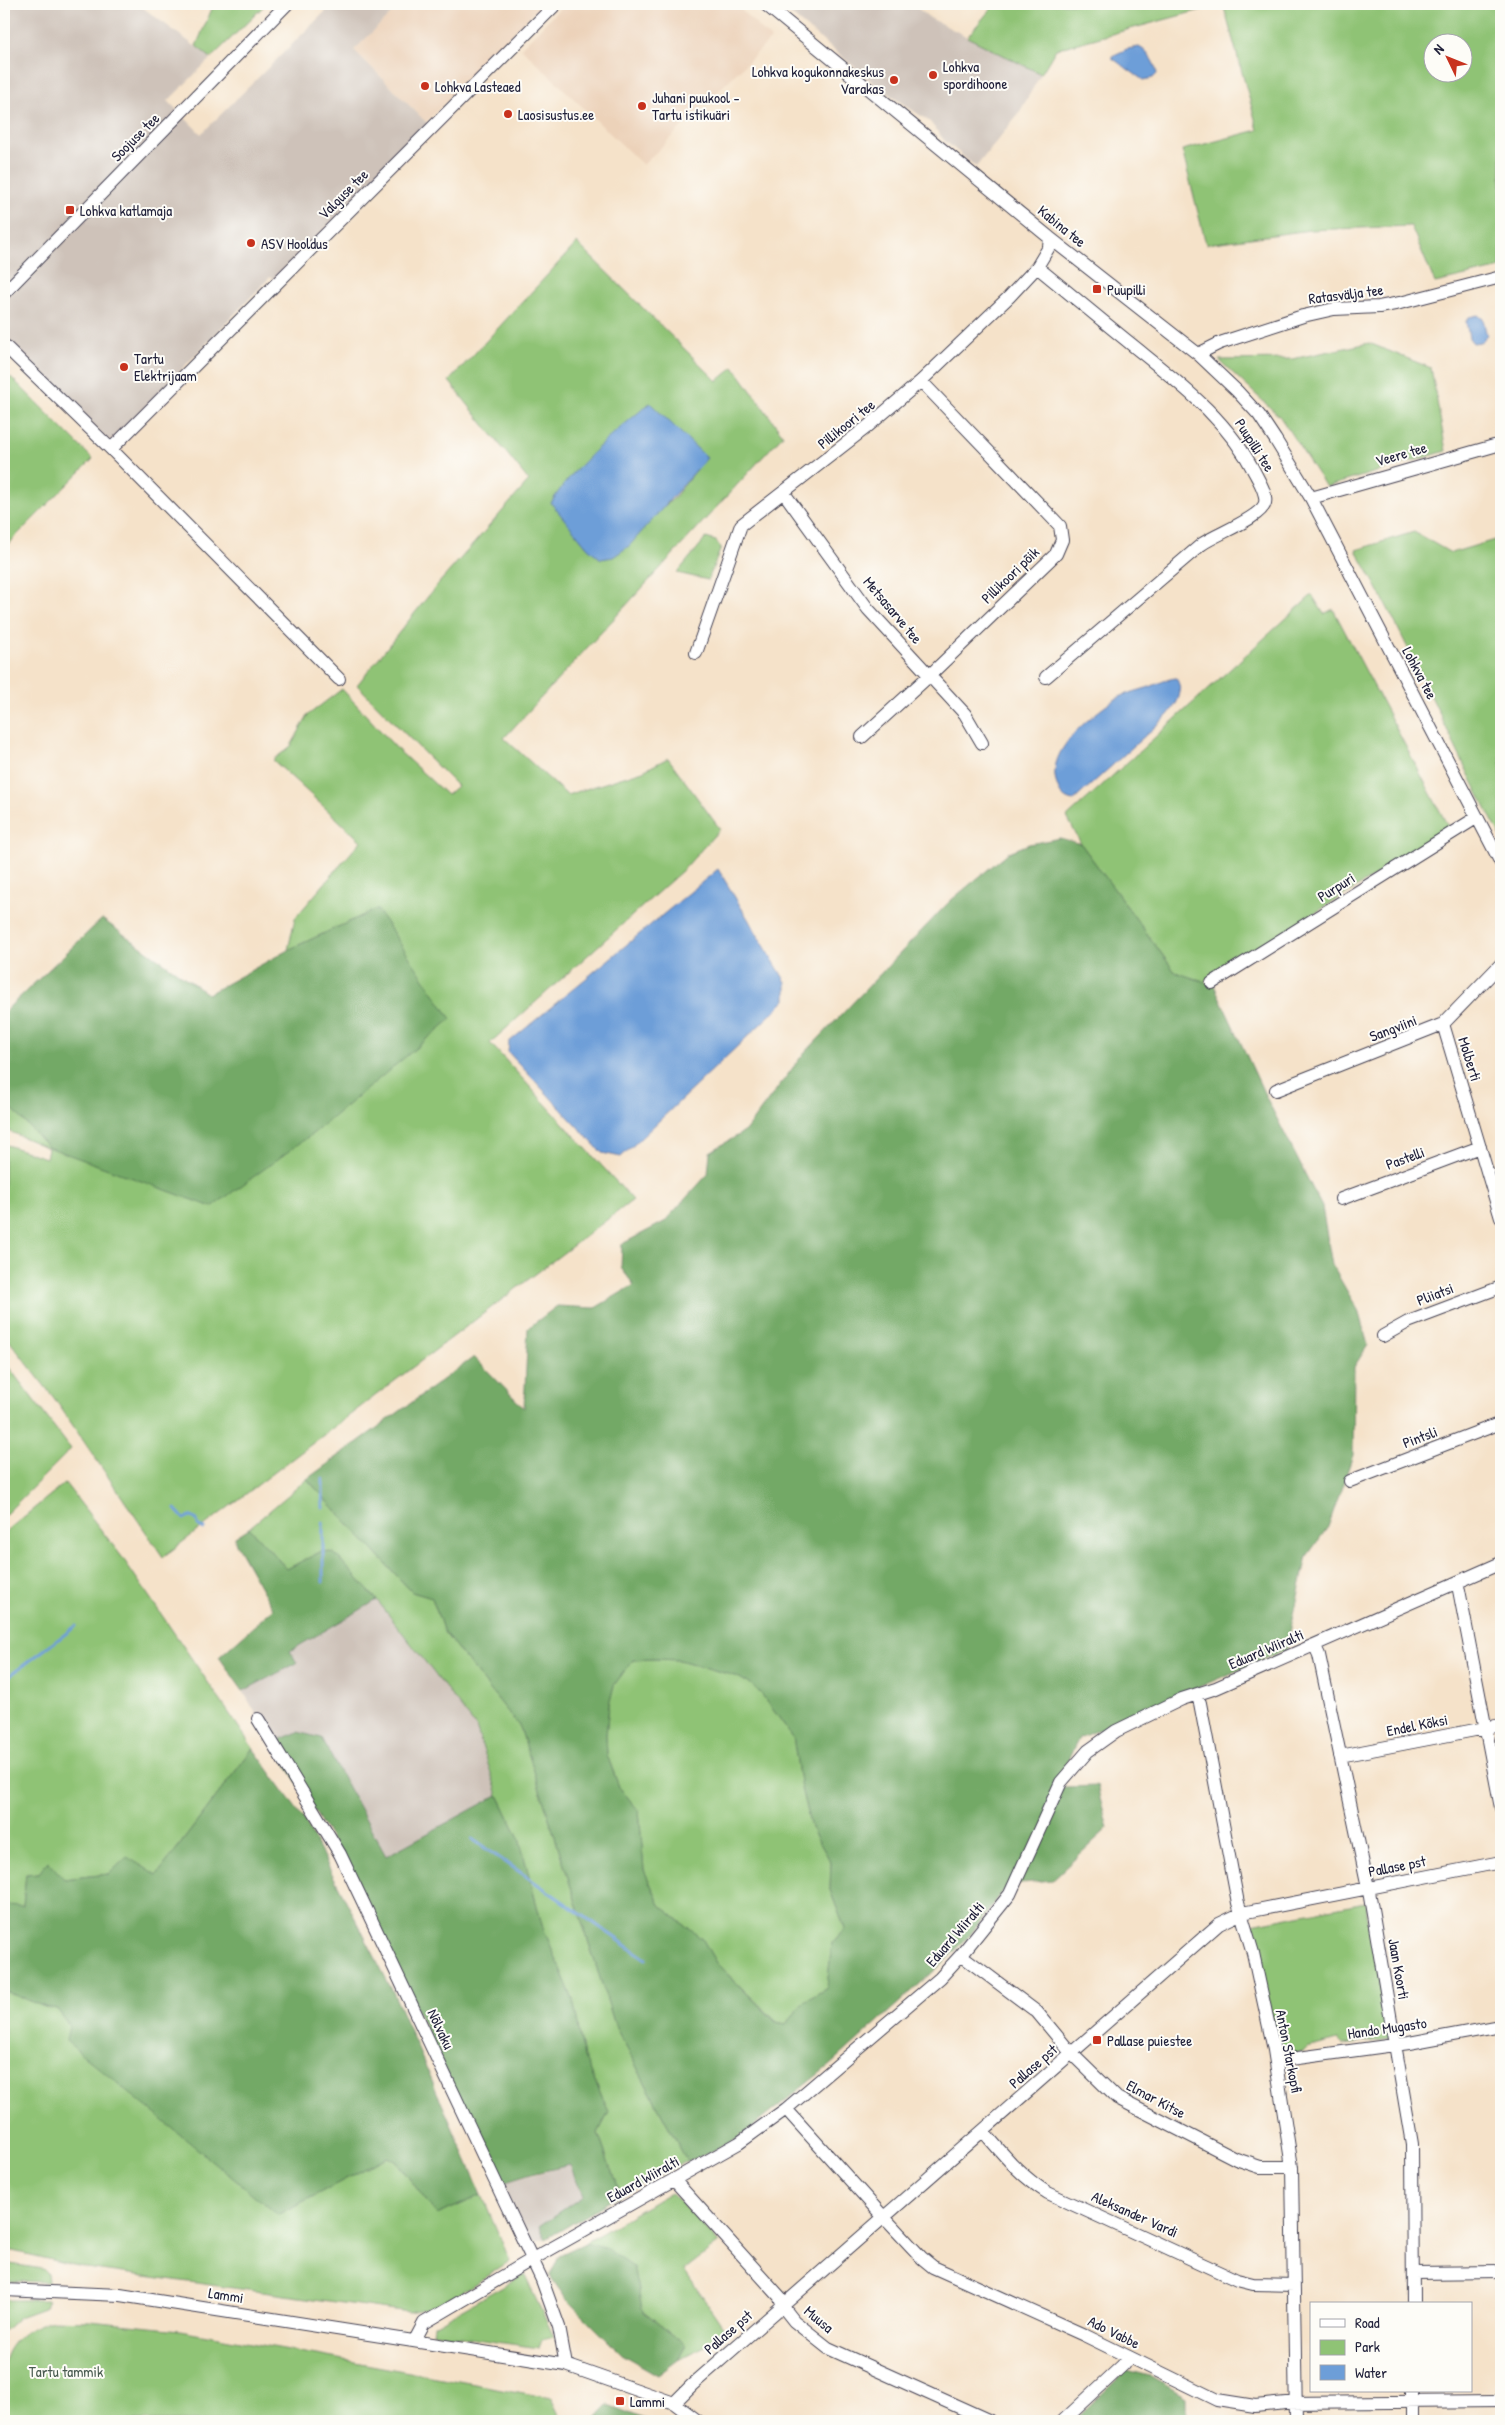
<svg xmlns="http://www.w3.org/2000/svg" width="1505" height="2425" font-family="'Patrick Hand',sans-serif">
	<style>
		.built { fill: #ecd2b9 }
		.industrial { fill: #cec2b9 }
		.green { fill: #8fc375; stroke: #587258; fill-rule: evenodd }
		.forest { fill: #73a966; stroke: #4a6650; fill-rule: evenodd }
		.water { fill: #6d9ed8; stroke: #48608a }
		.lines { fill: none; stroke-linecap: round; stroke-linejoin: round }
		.stream { stroke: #6d9ed8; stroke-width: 3 }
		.minor-casing { stroke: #423f50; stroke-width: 14 }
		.minor { stroke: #fff; stroke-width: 12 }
		.poi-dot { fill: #c8321e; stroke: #fdfcf7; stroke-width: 2 }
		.labels { text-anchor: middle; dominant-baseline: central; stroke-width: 4; stroke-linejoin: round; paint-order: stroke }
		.poi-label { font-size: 15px; fill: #22223b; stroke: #fdfcf7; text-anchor: start }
		.street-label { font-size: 15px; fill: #22223b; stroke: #fdfcf7 }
		.park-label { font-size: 15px; fill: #485a4f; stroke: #fdfcf7 }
	</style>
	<rect width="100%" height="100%" fill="#fdfcf7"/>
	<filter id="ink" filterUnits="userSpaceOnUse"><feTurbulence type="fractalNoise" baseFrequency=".02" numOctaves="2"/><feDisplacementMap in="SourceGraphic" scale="10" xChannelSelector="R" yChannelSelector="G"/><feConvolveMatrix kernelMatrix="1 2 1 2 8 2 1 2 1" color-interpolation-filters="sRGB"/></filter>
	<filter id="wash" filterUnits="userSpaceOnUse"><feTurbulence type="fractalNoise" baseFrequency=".0096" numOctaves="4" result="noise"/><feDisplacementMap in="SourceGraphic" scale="20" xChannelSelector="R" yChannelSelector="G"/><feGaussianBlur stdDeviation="1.12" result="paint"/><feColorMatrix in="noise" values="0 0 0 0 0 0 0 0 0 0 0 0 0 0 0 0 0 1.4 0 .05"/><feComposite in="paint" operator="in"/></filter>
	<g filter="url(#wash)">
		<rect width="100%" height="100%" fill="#f5e2c9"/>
		<path class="built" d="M 401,4 L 542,4 L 426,122 L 354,50 Z
			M 564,4 L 735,4 L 771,39 L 643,165 L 521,48 Z"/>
		<path class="industrial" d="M 4,4 L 138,4 L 211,58 L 168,101 L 201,134 L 333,4 L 400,5 L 354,50 L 429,125 L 273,279 L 270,277 L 116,438 L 108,440 L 4,335 Z
			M 778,4 L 912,4 L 930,18 L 1041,74 L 1019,113 L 976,167 L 944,140 L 930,122 L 880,88 Z
			M 377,1600 L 476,1727 L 498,1795 L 386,1856 L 321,1738 L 276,1748 L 243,1691 L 297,1663 L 289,1652 Z
			M 570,2165 L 583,2196 L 540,2226 L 546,2239 L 535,2241 L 523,2236 L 499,2184 Z"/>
		<path class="green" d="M 214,4 L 266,4 L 211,58 L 196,46 Z
			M 995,4 L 1501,4 L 1501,268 L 1435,283 L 1411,226 L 1310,230 L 1206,244 L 1182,150 L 1258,130 L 1223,4 L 1056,49 L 1041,74 L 967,37 ZM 1432,42 L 1462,42 L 1462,72 L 1432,72 Z
			M 577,243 L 717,381 L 734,367 L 783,435 L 504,738 L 567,795 L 643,771 L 668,758 L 720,829 L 684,869 L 490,1043 L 633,1200 L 163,1557 L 54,1398 L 4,1334 L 4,1144 L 46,1158 L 48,1148 L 4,1129 L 4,1100 L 48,1147 L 377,909 L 288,950 L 295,918 L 361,841 L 273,760 L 291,746 L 308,715 L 342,689 L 399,751 L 447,795 L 457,786 L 357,685 L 438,584 L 529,481 L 449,381 ZM 706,458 L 673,499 L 601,559 L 588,548 L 551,502 Z
			M 1369,343 L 1431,368 L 1446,451 L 1326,487 L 1280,417 L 1219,360 L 1292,359 Z
			M 11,377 L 93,459 L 4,548 L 4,384 Z
			M 1414,532 L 1451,553 L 1501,538 L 1501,837 C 1450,743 1410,643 1356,550 Z
			M 706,538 L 716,541 L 721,548 L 708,580 L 677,573 Z
			M 1312,595 L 1324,614 L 1333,609 L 1450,830 L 1203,982 L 1175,972 L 1081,844 L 1067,817 Z
			M 4,1361 L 71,1449 L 4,1516 L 6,1466 L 4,1457 Z
			M 307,1479 L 412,1592 L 432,1598 L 444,1632 L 520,1727 L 616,2028 L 687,2161 L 620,2195 L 598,2133 L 609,2112 L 584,2057 L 573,2000 L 542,1925 L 519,1838 L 498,1795 L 476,1727 L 377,1600 L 334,1553 L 322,1551 L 287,1569 L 249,1528 Z
			M 65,1483 L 122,1557 L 253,1748 L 157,1875 L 109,1874 L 64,1879 L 39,1873 L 26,1874 L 23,1907 L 4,1905 L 4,1533 Z
			M 654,1659 L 680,1660 L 738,1677 L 752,1685 L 763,1696 L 793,1737 L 801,1788 L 811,1828 L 831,1862 L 830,1890 L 845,1929 L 832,1943 L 827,1988 L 805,2001 L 786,2024 L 777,2022 L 716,1963 L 703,1940 L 660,1905 L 644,1870 L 639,1811 L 619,1787 L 607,1755 L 606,1735 L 609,1705 L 614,1685 L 633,1660 Z
			M 1365,1902 L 1390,2039 L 1343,2045 L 1338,2040 L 1307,2048 L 1304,2051 L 1279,2056 L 1252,1924 Z
			M 4,1991 L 45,2007 L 57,2009 L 69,2025 L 278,2215 L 387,2157 L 396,2161 L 437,2215 L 482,2195 L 510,2261 L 442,2305 L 409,2312 L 86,2268 L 4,2249 Z
			M 671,2192 L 719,2243 L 684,2270 L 728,2334 L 678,2360 L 686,2345 L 643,2312 L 585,2243 Z
			M 4,2263 L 43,2269 L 47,2273 L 48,2282 L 4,2281 Z
			M 524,2274 L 554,2337 L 542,2340 L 539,2348 L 433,2333 L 434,2325 Z
			M 4,2300 L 49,2300 L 44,2308 L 19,2317 L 4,2331 Z
			M 53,2320 L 90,2321 L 180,2330 L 551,2398 L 562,2421 L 4,2421 C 4,2406 0,2376 4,2362 C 9,2339 32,2325 53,2320 Z"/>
		<path class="forest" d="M 1060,838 L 1081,844 L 1175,972 L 1214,985 L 1266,1097 L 1322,1207 L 1332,1265 L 1358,1310 L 1368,1345 L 1354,1367 L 1353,1455 L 1328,1527 L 1307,1556 L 1286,1650 L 1079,1738 L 1052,1792 L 1065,1787 L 1097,1786 L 1108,1828 L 1052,1880 L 1013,1884 L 1017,1873 L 970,1935 L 943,1963 L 830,2065 L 737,2139 L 704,2155 L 687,2161 L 616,2028 L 520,1727 L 444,1632 L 432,1598 L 412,1592 L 307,1479 L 474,1357 L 524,1408 L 528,1328 L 557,1306 L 595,1308 L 634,1285 L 621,1268 L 622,1244 L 664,1222 L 708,1174 L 710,1152 L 745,1131 L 801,1057 L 950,901 L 1009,852 L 1029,844 ZM 654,1659 L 680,1660 L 738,1677 L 752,1685 L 763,1696 L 793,1737 L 801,1788 L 811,1828 L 831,1862 L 830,1890 L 845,1929 L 832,1943 L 827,1988 L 805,2001 L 786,2024 L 776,2022 L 716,1963 L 703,1940 L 660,1905 L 644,1870 L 639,1811 L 619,1787 L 607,1755 L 606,1735 L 609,1705 L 614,1685 L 633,1660 Z
			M 377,909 L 451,1019 L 315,1132 L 212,1207 L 48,1147 L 4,1100 L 4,1012 L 102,919 L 208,994 L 288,950 Z
			M 249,1528 L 287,1569 L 322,1551 L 334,1553 L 377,1600 L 290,1651 L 297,1663 L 243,1691 L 219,1657 L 273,1609 L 235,1542 L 235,1537 Z
			M 298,1732 L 321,1738 L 386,1856 L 498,1795 L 519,1838 L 542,1925 L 573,2000 L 584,2057 L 609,2112 L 598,2133 L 620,2195 L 546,2239 L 539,2226 L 583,2196 L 570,2165 L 535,2173 L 499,2184 L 351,1872 L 276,1748 L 281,1739 Z
			M 253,1748 L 305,1821 L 393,1992 L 482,2195 L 437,2215 L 396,2161 L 387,2157 L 278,2215 L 66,2041 L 69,2025 L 57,2009 L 45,2007 L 4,1991 L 4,1905 L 23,1906 L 26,1874 L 39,1873 L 48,1861 L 64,1879 L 109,1874 L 127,1857 L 157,1875 Z
			M 585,2243 L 607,2249 L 633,2267 L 643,2312 L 686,2345 L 678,2360 L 658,2375 L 621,2354 L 566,2299 L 550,2276 L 559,2255 Z
			M 1127,2370 L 1150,2376 L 1186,2397 L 1186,2421 L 1073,2421 Z
			M 608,2405 L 650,2421 L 593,2421 Z"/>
		<path class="water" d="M 1139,47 C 1148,51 1156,65 1157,74 L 1153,78 L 1143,80 L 1112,58 L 1112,56 L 1127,49 Z
			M 1478,315 L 1483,319 L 1487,336 L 1481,342 L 1473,343 L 1469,338 L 1466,321 L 1469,317 Z
			M 650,403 L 707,458 L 629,546 L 613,557 L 601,559 L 588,548 L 551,503 C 576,463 614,433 650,403 Z
			M 1176,678 C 1185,693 1177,703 1168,715 L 1073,801 C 1062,799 1059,792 1056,782 C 1047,750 1089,718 1111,702 C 1121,695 1133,692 1143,689 C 1155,686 1164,679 1176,678 Z
			M 718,869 L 786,982 L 786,1000 L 621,1157 L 602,1153 L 508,1052 L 509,1042 Z"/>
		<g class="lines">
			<path class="stream" d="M 323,1479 L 323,1507
				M 175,1509 L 184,1519 L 190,1516 L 197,1520 L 198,1525 L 204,1529
				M 323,1522 L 323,1582
				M 4,1680 L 76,1626
				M 472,1839 L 646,1959"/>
		</g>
	</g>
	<g filter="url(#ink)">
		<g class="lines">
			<defs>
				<path id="minor" d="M 765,4 L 1050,238 L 1198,354 L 1237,391 L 1259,415 L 1275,439 L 1311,498 L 1501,863
					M 1037,267 C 1069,293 1100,319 1131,344 C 1179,383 1228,419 1256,475 C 1260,483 1267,494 1265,503 C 1261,518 1216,534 1202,544 L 1046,677
					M 4,293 L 287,4
					M 4,345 L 111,449 L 339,679
					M 1198,354 L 1220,343 L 1303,316 L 1334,309 L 1379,307 L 1400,303 L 1501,277
					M 111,449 L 556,4
					M 784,493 L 868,609 L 965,714 L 982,743
					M 1311,498 L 1501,444
					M 696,653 L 741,525 L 867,427 L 921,381 L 1009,297 L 1037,267 L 1049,247 L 1050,238
					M 862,737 L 930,675 L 1056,554 L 1062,540 L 1060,526 L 921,381
					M 1212,983 L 1476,818
					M 1443,1024 L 1501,1218
					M 1276,1090 L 1443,1024 L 1501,964
					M 1341,1199 L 1480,1147
					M 1383,1336 L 1408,1322 L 1501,1287
					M 1350,1481 L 1501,1423
					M 1456,1583 L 1459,1590 L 1501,1808
					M 1315,1646 L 1319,1655 L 1370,1897 L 1412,2144 L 1413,2304
					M 1197,1695 L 1200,1703 L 1238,1903 L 1253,1953 L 1274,2050 L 1292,2167 L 1296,2421
					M 258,1719 L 340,1854 L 362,1900 L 542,2280 L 559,2327 L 566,2365
					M 1340,1756 L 1501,1725
					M 961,1955 L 1037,2012 L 1071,2053 L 1117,2098 L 1236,2159 L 1260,2167 L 1292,2167
					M 1276,2061 L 1409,2043 L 1501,2026
					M 786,2109 L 879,2212 L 922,2258 L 933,2267 L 1084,2335 L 1217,2400 L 1255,2406 L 1286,2403 L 1501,2401
					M 983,2131 C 1003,2154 1021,2177 1048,2193 L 1237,2280 L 1253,2284 L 1294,2285
					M 674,2180 L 780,2297 L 783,2307 L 794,2321 L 828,2348 L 990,2421
					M 1413,2273 L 1501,2272
					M 4,2290 L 120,2295 L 566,2365 L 674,2403 L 698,2421
					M 415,2340 L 424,2323 L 531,2260 L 739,2143 L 786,2109 L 940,1978 L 961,1955 L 1010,1894 L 1061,1782 L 1088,1751 L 1116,1731 L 1182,1699 L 1216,1688 L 1501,1563
					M 674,2403 L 692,2385 L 1219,1924 L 1242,1913 L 1501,1862
					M 1063,2421 L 1123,2365 L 1128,2357
					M 1412,2421 L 1412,2391"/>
			</defs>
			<use href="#minor" class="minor-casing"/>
			<use href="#minor" class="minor"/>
		</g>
	</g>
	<g class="poi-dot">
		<circle cx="933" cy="75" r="5"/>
		<circle cx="894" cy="80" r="5"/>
		<circle cx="425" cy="86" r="5"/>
		<circle cx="642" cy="106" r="5"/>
		<circle cx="508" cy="114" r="5"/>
		<rect x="65" y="205" width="10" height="10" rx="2.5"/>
		<circle cx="251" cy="243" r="5"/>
		<rect x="1092" y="284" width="10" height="10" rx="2.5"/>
		<circle cx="124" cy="367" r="5"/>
		<rect x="1092" y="2035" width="10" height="10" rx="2.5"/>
		<rect x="615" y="2396" width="10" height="10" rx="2.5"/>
	</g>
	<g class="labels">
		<g class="poi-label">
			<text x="943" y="66">Lohkva<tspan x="943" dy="17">spordihoone</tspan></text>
			<text x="884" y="71" text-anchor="end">Lohkva kogukonnakeskus<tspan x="884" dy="17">Varakas</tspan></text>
			<text x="435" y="86">Lohkva Lasteaed</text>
			<text x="652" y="97">Juhani puukool -<tspan x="652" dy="17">Tartu istikuäri</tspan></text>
			<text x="518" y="114">Laosisustus.ee</text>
			<text x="80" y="210">Lohkva katlamaja</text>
			<text x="261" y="243">ASV Hooldus</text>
			<text x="1107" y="289">Puupilli</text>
			<text x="134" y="358">Tartu<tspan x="134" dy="17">Elektrijaam</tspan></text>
			<text x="1107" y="2040">Pallase puiestee</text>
			<text x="630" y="2401">Lammi</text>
		</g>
		<g class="street-label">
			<text transform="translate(135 137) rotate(-45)">Soojuse tee</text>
			<text transform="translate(343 194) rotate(-45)">Valguse tee</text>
			<text transform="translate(1062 226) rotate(39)">Kabina tee</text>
			<text transform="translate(1346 294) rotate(-7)">Ratasvälja tee</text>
			<text transform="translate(846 424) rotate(-39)">Pillikoori tee</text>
			<text transform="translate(1255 445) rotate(57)">Puupilli tee</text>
			<text transform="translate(1401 454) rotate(-16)">Veere tee</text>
			<text transform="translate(1010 575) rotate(-44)">Pillikoori põik</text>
			<text transform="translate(893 610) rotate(50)">Metsasarve tee</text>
			<text transform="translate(1420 673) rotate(62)">Lohkva tee</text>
			<text transform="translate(1336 887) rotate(-32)">Purpuri</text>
			<text transform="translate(1393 1028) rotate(-21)">Sangviini</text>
			<text transform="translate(1470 1059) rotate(73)">Molberti</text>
			<text transform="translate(1405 1158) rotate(-20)">Pastelli</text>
			<text transform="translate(1435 1294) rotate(-21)">Pliiatsi</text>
			<text transform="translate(1420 1437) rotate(-21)">Pintsli</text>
			<text transform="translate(1266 1649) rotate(-23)">Eduard Wiiralti</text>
			<text transform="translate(1417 1725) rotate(-11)">Endel Kõksi</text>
			<text transform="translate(1397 1866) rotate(-11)">Pallase pst</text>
			<text transform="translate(955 1934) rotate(-49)">Eduard Wiiralti</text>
			<text transform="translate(1399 1969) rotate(80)">Jaan Koorti</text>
			<text transform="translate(1387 2028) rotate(-8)">Hando Mugasto</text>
			<text transform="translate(441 2029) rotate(65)">Nõlvaku</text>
			<text transform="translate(1289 2051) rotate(79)">Anton Starkopfi</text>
			<text transform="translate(1033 2066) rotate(-41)">Pallase pst</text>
			<text transform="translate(1156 2099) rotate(28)">Elmar Kitse</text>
			<text transform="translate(643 2179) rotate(-29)">Eduard Wiiralti</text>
			<text transform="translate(1135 2214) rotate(24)">Aleksander Vardi</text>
			<text transform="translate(226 2295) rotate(9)">Lammi</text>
			<text transform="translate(819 2319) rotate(40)">Muusa</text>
			<text transform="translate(728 2332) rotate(-41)">Pallase pst</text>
			<text transform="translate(1114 2332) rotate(26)">Ado Vabbe</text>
		</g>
		<g class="park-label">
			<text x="66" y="2371">Tartu tammik</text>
		</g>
	</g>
	<rect width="1505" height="2425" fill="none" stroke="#fdfcf7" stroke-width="20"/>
	<rect x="1310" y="2302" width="162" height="90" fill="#fdfcf7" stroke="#a5a5ac"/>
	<rect x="1320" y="2319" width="25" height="8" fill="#ffffff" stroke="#a5a5ac"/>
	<text x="1355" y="2328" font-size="15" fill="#22223b">Road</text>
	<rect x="1320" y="2340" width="25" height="15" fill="#8fc375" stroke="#a5a5ac"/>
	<text x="1355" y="2352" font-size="15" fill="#22223b">Park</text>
	<rect x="1320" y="2365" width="25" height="15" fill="#6d9ed8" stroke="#a5a5ac"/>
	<text x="1355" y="2378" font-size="15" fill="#22223b">Water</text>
	<g transform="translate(1448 58) rotate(313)"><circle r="24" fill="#fdfcf7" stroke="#a5a5ac"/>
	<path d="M0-4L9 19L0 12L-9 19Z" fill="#c8321e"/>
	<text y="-8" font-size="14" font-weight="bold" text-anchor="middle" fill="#22223b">N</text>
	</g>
</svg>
